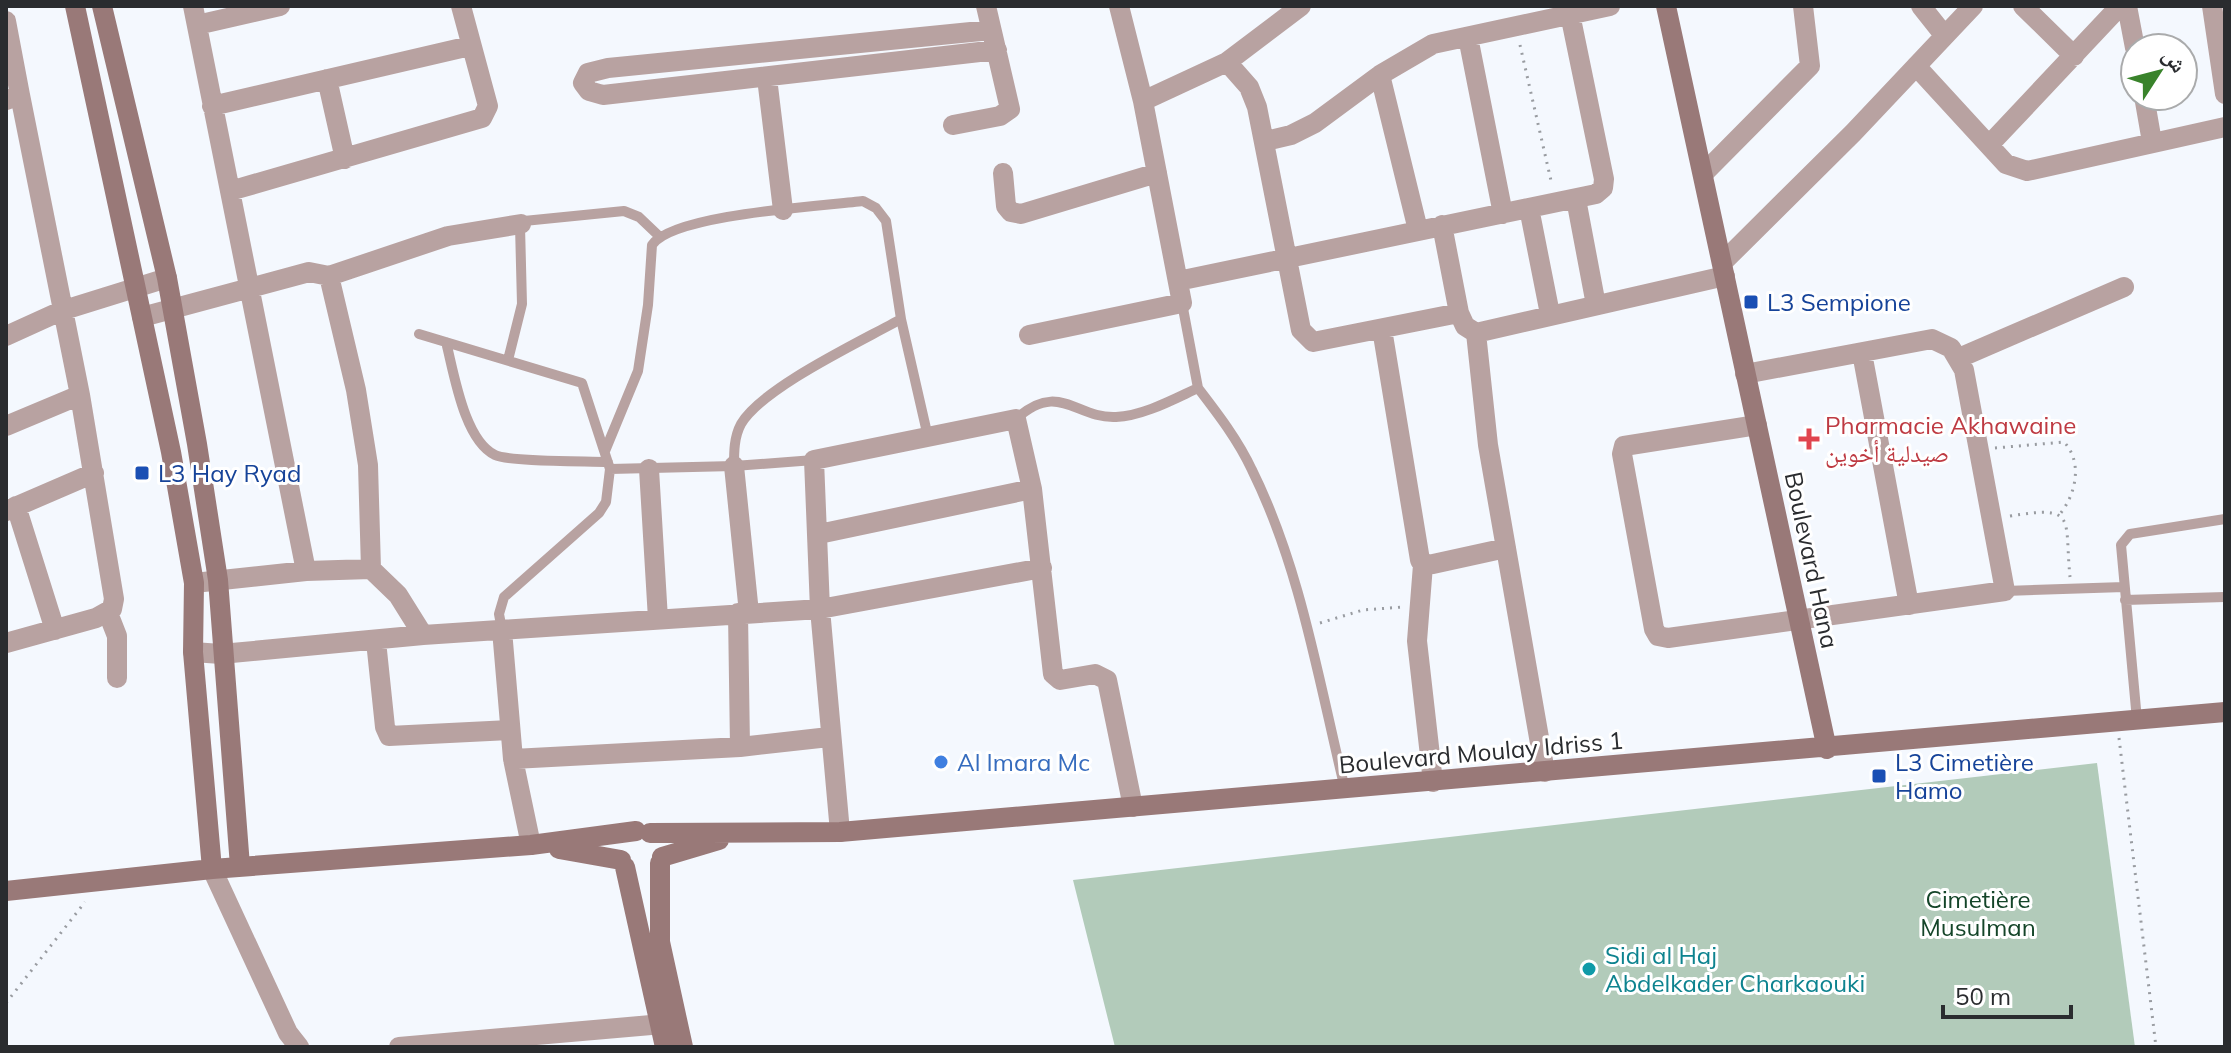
<svg xmlns="http://www.w3.org/2000/svg" width="2231" height="1053" font-family="Mulish,'Noto Naskh Arabic',sans-serif">
	<style>
		.green { fill: #b2cbba }
		.lines { fill: none; stroke-linecap: round; stroke-linejoin: round }
		.path { stroke: #999ca1; stroke-width: 3; stroke-dasharray: 2 6; stroke-linecap: butt }
		.lane { stroke: #b8a2a1; stroke-width: 10 }
		.street { stroke: #b8a2a1; stroke-width: 20 }
		.secondary { stroke: #997978; stroke-width: 20 }
		.transit-dot { fill: #1a4fb4; stroke: #fff; stroke-width: 3 }
		.health-dot { fill: #e0444e; stroke: #fff; stroke-width: 3 }
		.shop-dot { fill: #3f7fe0; stroke: #fff; stroke-width: 3 }
		.culture-dot { fill: #0f9aa8; stroke: #fff; stroke-width: 3 }
		.labels { text-anchor: middle; dominant-baseline: central; stroke-width: 6; stroke-linejoin: round; paint-order: stroke }
		.transit-label { font-size: 24px; fill: #164399; stroke: #fff; text-anchor: start }
		.health-label { font-size: 24px; fill: #be3a42; stroke: #fff; text-anchor: start }
		.street-label { font-size: 24px; fill: #2a2c2f; stroke: #fff }
		.shop-label { font-size: 24px; fill: #366cbe; stroke: #fff; text-anchor: start }
		.park-label { font-size: 24px; fill: #144529; stroke: #fff }
		.culture-label { font-size: 24px; fill: #0d838f; stroke: #fff; text-anchor: start }
	</style>
	<rect width="100%" height="100%" fill="#f4f8fe"/>
	<path class="green" d="M 2097,763 L 2135,1047 L 1115,1047 L 1073,880 Z"/>
	<g class="lines">
		<path class="path" d="M 1520,45 L 1552,185
			M 1995,448 L 2064,442 C 2083,462 2076,494 2060,514
			M 2010,516 C 2078,505 2064,517 2070,577
			M 1320,623 L 1363,610 L 1403,607
			M 2119,738 L 2156,1047
			M 6,1003 L 85,902"/>
		<path class="lane" d="M 419,334 L 582,383 L 610,469 L 734,466 L 814,460
			M 446,342 C 454,373 464,440 495,455 C 509,462 586,461 608,462
			M 508,360 L 522,304 L 520,226 L 524,221 L 624,211 L 639,217 L 660,237
			M 1198,388 C 1218,414 1238,440 1252,470 C 1301,569 1319,683 1345,789
			M 1016,419 C 1059,380 1076,419 1116,417 C 1143,416 1174,399 1198,388 L 1182,303
			M 605,451 L 638,371 L 648,305 L 652,245 C 673,214 823,206 863,201 L 876,208 L 886,221 L 901,319
			M 734,466 C 734,452 734,437 741,424 C 763,387 862,341 901,319 L 928,437
			M 2005,591 L 2124,587
			M 2125,600 L 2225,597
			M 502,630 L 499,614 L 504,597 L 599,513 L 606,502 L 610,469
			M 2137,720 L 2121,545 L 2130,534 L 2225,519"/>
		<path class="street" d="M 193,6 L 306,571
			M 1921,6 L 1944,35
			M 2023,6 L 2074,56
			M 2127,6 L 2135,48
			M 2212,6 L 2225,94
			M 6,21 L 20,95
			M 197,25 L 280,6
			M 991,30 L 608,68 L 588,73 L 583,83 L 589,91 L 603,95 L 997,50
			M 1468,37 L 1503,214
			M 1227,62 L 1249,87 L 1257,107 L 1301,330 L 1313,342 L 1459,313 L 1465,326 L 1476,333 L 1725,276
			M 1916,66 L 2006,164 L 2027,171 L 2225,127
			M 1380,75 L 1418,230
			M 767,78 L 783,210
			M 327,79 L 345,159
			M 2144,96 L 2152,142
			M 6,100 L 20,95 L 80,395 L 114,599 L 112,609 L 96,618 L 6,643
			M 1143,101 L 1227,62 L 1301,6
			M 212,106 L 470,46
			M 953,125 L 1000,116 L 1010,109 L 986,6
			M 1266,141 L 1291,135 L 1315,123 L 1380,75 L 1433,44 L 1610,6
			M 1990,144 L 2120,6
			M 1003,173 L 1006,206 L 1011,212 L 1021,214 L 1157,173
			M 1703,174 L 1810,66 L 1803,6
			M 230,191 L 482,118 L 488,106 L 461,6
			M 1576,199 L 1596,305
			M 1529,208 L 1550,314
			M 1442,225 L 1459,313
			M 1723,262 L 1853,133 L 1973,6
			M 329,276 L 448,236 L 521,224
			M 1178,281 L 1596,194 L 1603,188 L 1604,179 L 1570,14
			M 142,317 L 309,272 L 329,276 L 356,390 L 368,465 L 371,569
			M 1382,329 L 1420,560 L 1423,565 L 1433,564 L 1506,548
			M 1476,333 L 1488,445 L 1545,772
			M 1029,335 L 1182,303 L 1143,101 L 1119,6
			M 6,336 L 61,311 L 167,278
			M 1862,353 L 1909,605
			M 1959,358 L 2124,287
			M 1745,374 L 1932,339 L 1951,348 L 1964,370 L 2005,591 L 1668,638 L 1658,636 L 1654,629 L 1622,454 L 1624,446 L 1757,425
			M 6,426 L 80,395
			M 734,466 L 749,613
			M 649,469 L 658,619
			M 16,506 L 55,630
			M 6,511 L 94,473
			M 819,534 L 1032,489
			M 1423,565 L 1417,641 L 1433,782
			M 194,583 L 306,571 L 371,569 L 398,595 L 423,635
			M 108,613 L 117,636 L 117,678
			M 738,613 L 740,747
			M 502,630 L 513,759 L 531,845
			M 376,641 L 385,727 L 389,736 L 510,730
			M 193,652 L 221,654 L 423,635 L 820,609 L 1042,568
			M 513,759 L 740,747 L 829,737
			M 840,832 L 820,609 L 814,460 L 1016,419 L 1032,489 L 1053,674 L 1060,680 L 1095,674 L 1107,680 L 1133,807
			M 212,869 L 288,1033 L 299,1047
			M 399,1047 L 674,1023"/>
		<path class="secondary" d="M 75,6 L 171,452 L 194,583 L 193,652 L 212,869
			M 102,6 L 167,278 L 197,444 L 218,580 L 240,866
			M 1666,6 L 1827,749
			M 650,833 L 840,832 L 2225,712
			M 559,849 L 621,860
			M 662,857 L 719,840
			M 660,863 L 660,942 L 683,1047
			M 625,867 L 665,1047
			M 6,891 L 212,869 L 531,845 L 636,831"/>
	</g>
	<g class="transit-dot">
		<rect x="1743" y="294" width="16" height="16" rx="4"/>
		<rect x="134" y="465" width="16" height="16" rx="4"/>
		<rect x="1871" y="768" width="16" height="16" rx="4"/>
	</g>
	<path class="health-dot" d="M1805 427h8v8h8v8h-8v8h-8v-8h-8v-8h8z"/>
	<circle class="shop-dot" cx="941" cy="762" r="8"/>
	<circle class="culture-dot" cx="1589" cy="969" r="8"/>
	<g class="labels">
		<g class="transit-label">
			<text x="1767" y="302">L3 Sempione</text>
			<text x="158" y="473">L3 Hay Ryad</text>
			<text x="1895" y="762">L3 Cimetière<tspan x="1895" dy="28">Hamo</tspan></text>
		</g>
		<g class="health-label">
			<text x="1825" y="425">Pharmacie Akhawaine<tspan x="1825" dy="28">صيدلية أخوين</tspan></text>
		</g>
		<g class="street-label">
			<text transform="translate(1812 560) rotate(78)">Boulevard Hana</text>
			<text transform="translate(1481 752) rotate(-5)">Boulevard Moulay Idriss 1</text>
		</g>
		<g class="shop-label">
			<text x="957" y="762">Al Imara Mc</text>
		</g>
		<g class="park-label">
			<text x="1978" y="899">Cimetière<tspan x="1978" dy="28">Musulman</tspan></text>
		</g>
		<g class="culture-label">
			<text x="1605" y="955">Sidi al Haj<tspan x="1605" dy="28">Abdelkader Charkaouki</tspan></text>
		</g>
	</g>
	<rect width="2231" height="1053" fill="none" stroke="#2a2c2f" stroke-width="16"/>
	<g transform="translate(2159 72) rotate(54)"><circle r="38" fill="#ffffff" stroke="#aaabac" stroke-width="2"/>
	<path d="M0-6L14 30L0 20L-14 30Z" fill="#39832b"/>
	<text y="-12" font-size="22" font-weight="bold" text-anchor="middle" fill="#2a2c2f">ش</text>
	</g>
	<path d="M1943 1005v12h128v-12" fill="none" stroke="#2a2c2f" stroke-width="4"/>
	<text x="1955" y="1005" font-size="24" fill="#2a2c2f" stroke="#ffffff" stroke-width="6" paint-order="stroke">50 m</text>
</svg>
